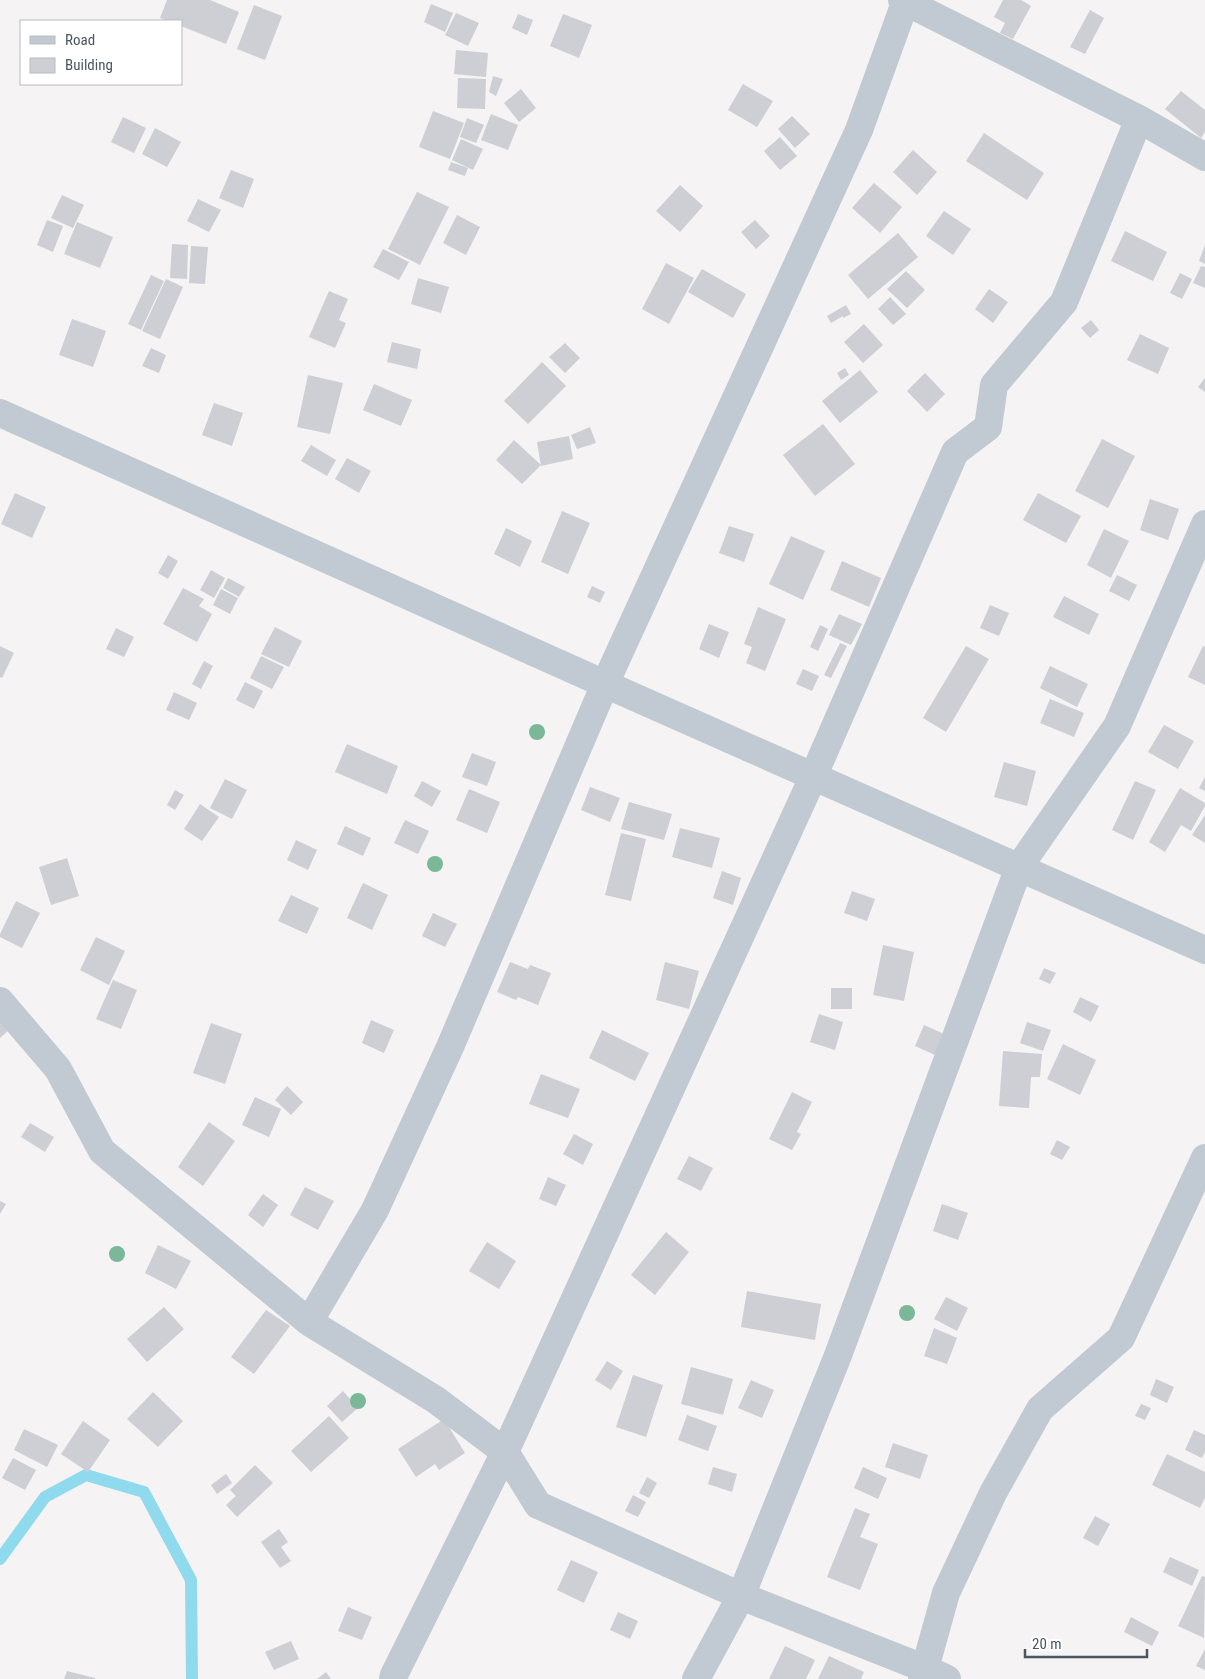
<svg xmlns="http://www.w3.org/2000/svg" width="1205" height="1679" font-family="'Roboto Condensed',sans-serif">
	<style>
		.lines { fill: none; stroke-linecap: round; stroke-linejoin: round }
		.stream { stroke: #90daee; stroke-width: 12 }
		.building { fill: #cdcfd5 }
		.minor { stroke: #c1cad2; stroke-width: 28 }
		.tree { fill: #7bb799 }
	</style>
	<rect width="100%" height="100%" fill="#f5f3f3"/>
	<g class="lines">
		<path class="stream" d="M 0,1559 L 45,1497 L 86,1475 L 144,1492 L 191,1580 L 192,1679"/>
	</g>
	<path class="building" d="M 167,0 L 210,0 L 239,12 L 226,44 L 181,26 L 181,21 L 168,21 L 160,18 Z
		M 1003,0 L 1021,0 L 1031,6 L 1013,39 L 1000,33 L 1005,23 L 994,17 Z
		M 431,4 L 453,13 L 445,32 L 424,22 Z
		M 254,5 L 282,16 L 265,60 L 237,49 Z
		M 1090,10 L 1104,18 L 1085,54 L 1070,47 Z
		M 456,13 L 479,23 L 468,46 L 445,35 Z
		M 518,14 L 533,20 L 527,35 L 512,28 Z
		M 563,14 L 592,25 L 579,58 L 550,46 Z
		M 456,50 L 488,53 L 486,77 L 454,74 Z
		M 493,76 L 503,79 L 496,96 L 489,92 Z
		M 458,78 L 486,79 L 485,109 L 457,108 Z
		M 743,84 L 773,101 L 757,127 L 728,110 Z
		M 521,89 L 536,108 L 519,122 L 504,103 Z
		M 1181,91 L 1205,110 L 1205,132 L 1201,138 L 1165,109 Z
		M 433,111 L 464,123 L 450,159 L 419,147 Z
		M 491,114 L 518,125 L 508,150 L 481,140 Z
		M 792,116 L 810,134 L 795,148 L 778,129 Z
		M 123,117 L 146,128 L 134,153 L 111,142 Z
		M 467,118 L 484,125 L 476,143 L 460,137 Z
		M 155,128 L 181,142 L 167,167 L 142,154 Z
		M 984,133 L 1044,173 L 1027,200 L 966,161 Z
		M 780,137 L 797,156 L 780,170 L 764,151 Z
		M 461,139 L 483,149 L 473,170 L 452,160 Z
		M 913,150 L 937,172 L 917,195 L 893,172 Z
		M 451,162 L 468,168 L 465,176 L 448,170 Z
		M 231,170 L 254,179 L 243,208 L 219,198 Z
		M 874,183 L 902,207 L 880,233 L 852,208 Z
		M 680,185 L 703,206 L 680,232 L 656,211 Z
		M 417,192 L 449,207 L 420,265 L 388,249 Z
		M 62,195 L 84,205 L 73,228 L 51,218 Z
		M 198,199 L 221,210 L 209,232 L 187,221 Z
		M 944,211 L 971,229 L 953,255 L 926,236 Z
		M 457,215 L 480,227 L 466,255 L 443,243 Z
		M 47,220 L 63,226 L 53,252 L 37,245 Z
		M 755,220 L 770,236 L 756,249 L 741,232 Z
		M 77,222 L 113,237 L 100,268 L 64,254 Z
		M 1125,231 L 1167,252 L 1153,281 L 1111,261 Z
		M 898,233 L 918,257 L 868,299 L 848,275 Z
		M 172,244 L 188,245 L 187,279 L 170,278 Z
		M 1205,245 L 1205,264 L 1199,261 Z
		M 191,246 L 208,247 L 205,284 L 189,283 Z
		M 383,249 L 409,262 L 399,280 L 373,267 Z
		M 666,263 L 694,278 L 669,324 L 642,309 Z
		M 1201,266 L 1205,267 L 1205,288 L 1193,283 Z
		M 702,269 L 746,294 L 733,318 L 688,292 Z
		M 906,271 L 925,290 L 907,308 L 887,289 Z
		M 1180,273 L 1192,279 L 1182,299 L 1170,293 Z
		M 151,275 L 164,281 L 141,330 L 128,324 Z
		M 418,278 L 449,287 L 441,313 L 411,304 Z
		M 166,279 L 183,287 L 160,339 L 142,331 Z
		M 989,289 L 1008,302 L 993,323 L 975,309 Z
		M 329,291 L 348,299 L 339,320 L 346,323 L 335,348 L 309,337 Z
		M 890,297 L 906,314 L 893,325 L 878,309 Z
		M 846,305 L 851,314 L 843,318 L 843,316 L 831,323 L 827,316 Z
		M 72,319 L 106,331 L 93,367 L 59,355 Z
		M 1091,320 L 1099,330 L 1090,338 L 1081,328 Z
		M 864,324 L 883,345 L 863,363 L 844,342 Z
		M 1140,334 L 1169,348 L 1158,374 L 1127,360 Z
		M 392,342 L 421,349 L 417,369 L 387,362 Z
		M 565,343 L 580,358 L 565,373 L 549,357 Z
		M 151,348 L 166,355 L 159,373 L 142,366 Z
		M 542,362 L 566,386 L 528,424 L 504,401 Z
		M 845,368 L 849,375 L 841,380 L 837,373 Z
		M 860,370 L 878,392 L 840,423 L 822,401 Z
		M 925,373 L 945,394 L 927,412 L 907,391 Z
		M 308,375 L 343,383 L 330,434 L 297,427 Z
		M 1205,378 L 1205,392 L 1198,387 Z
		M 374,384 L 412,400 L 401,426 L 363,410 Z
		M 214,403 L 243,413 L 232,446 L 202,435 Z
		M 823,424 L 855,464 L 815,496 L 783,455 Z
		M 590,427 L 596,443 L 577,449 L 571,435 Z
		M 569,436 L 573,459 L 541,466 L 537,442 Z
		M 1102,439 L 1135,456 L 1108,508 L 1075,491 Z
		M 514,440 L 541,465 L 522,484 L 496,460 Z
		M 311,445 L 336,460 L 327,476 L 301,461 Z
		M 347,458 L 371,471 L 359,493 L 335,479 Z
		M 15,493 L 46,507 L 32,538 L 1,524 Z
		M 1038,493 L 1081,516 L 1066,543 L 1023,520 Z
		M 1150,499 L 1179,509 L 1168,540 L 1140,530 Z
		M 562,511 L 590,523 L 568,574 L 541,562 Z
		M 729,526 L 754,534 L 744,562 L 719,553 Z
		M 506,528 L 532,541 L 520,567 L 494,554 Z
		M 1104,529 L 1129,541 L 1111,578 L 1087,565 Z
		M 791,536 L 825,551 L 803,600 L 769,584 Z
		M 168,555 L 178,561 L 168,579 L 158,573 Z
		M 842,561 L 881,578 L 869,607 L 830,590 Z
		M 211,570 L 225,578 L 214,598 L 200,590 Z
		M 1117,575 L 1137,585 L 1129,601 L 1109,591 Z
		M 228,578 L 245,587 L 239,597 L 223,588 Z
		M 592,586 L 605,592 L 600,603 L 587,597 Z
		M 183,588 L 204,599 L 199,606 L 212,614 L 197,642 L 163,624 Z
		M 221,589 L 238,598 L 230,614 L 213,605 Z
		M 1064,596 L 1099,614 L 1089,635 L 1053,617 Z
		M 990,605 L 1009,613 L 999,636 L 980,628 Z
		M 758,607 L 786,619 L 765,671 L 746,663 L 752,647 L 744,644 Z
		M 839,614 L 862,624 L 851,645 L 829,635 Z
		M 709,624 L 729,632 L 719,658 L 699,649 Z
		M 820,625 L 828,629 L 818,651 L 810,647 Z
		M 275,627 L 302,641 L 289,667 L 261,654 Z
		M 116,628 L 134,637 L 124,657 L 106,649 Z
		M 840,643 L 847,646 L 831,678 L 824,675 Z
		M 0,646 L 14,653 L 2,678 L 0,677 Z
		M 966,646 L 989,659 L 946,732 L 923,718 Z
		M 1203,646 L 1205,647 L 1205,685 L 1188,677 Z
		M 261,656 L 284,667 L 272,689 L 250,678 Z
		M 204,661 L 213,666 L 201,689 L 192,684 Z
		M 1050,666 L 1088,684 L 1077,707 L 1040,688 Z
		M 803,669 L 819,676 L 812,691 L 796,684 Z
		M 245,682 L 263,691 L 254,709 L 236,700 Z
		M 174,692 L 197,703 L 189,720 L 166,710 Z
		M 1050,699 L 1084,713 L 1074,737 L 1040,723 Z
		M 1164,725 L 1194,741 L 1178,769 L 1148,752 Z
		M 347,744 L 398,766 L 387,794 L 335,772 Z
		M 472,753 L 496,762 L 487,786 L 462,777 Z
		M 1004,762 L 1036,771 L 1027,806 L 994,797 Z
		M 1205,777 L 1205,791 L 1199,788 Z
		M 225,779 L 247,790 L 232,819 L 210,808 Z
		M 422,781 L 441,791 L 432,807 L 414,796 Z
		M 1135,781 L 1156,790 L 1133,840 L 1112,830 Z
		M 590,787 L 620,798 L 610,822 L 581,810 Z
		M 1180,788 L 1205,803 L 1205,806 L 1191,831 L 1181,825 L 1165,852 L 1149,842 Z
		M 469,789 L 500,802 L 487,833 L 456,820 Z
		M 175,790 L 184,795 L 175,810 L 167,805 Z
		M 629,802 L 672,814 L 664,840 L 621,829 Z
		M 200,804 L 219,817 L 202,841 L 184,829 Z
		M 1205,815 L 1205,843 L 1192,835 Z
		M 405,820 L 429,831 L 418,854 L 394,843 Z
		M 345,826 L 371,838 L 363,856 L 337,844 Z
		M 680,828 L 720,838 L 712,868 L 672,857 Z
		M 621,833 L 646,839 L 631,901 L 605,895 Z
		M 296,840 L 317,850 L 308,870 L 287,860 Z
		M 67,858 L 79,896 L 51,905 L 39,867 Z
		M 722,871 L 741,878 L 733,905 L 713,898 Z
		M 363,883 L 388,895 L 372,930 L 347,918 Z
		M 852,891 L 875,899 L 867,921 L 844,913 Z
		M 291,895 L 319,908 L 307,934 L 278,921 Z
		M 16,901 L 40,913 L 22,948 L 0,937 L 0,934 Z
		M 433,913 L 457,924 L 445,947 L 422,936 Z
		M 96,937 L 125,951 L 109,985 L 80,970 Z
		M 883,945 L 914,952 L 904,1001 L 873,995 Z
		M 510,962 L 528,969 L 530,965 L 551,973 L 538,1005 L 518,997 L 516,1000 L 497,992 Z
		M 665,962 L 699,971 L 689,1009 L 656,1000 Z
		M 1044,968 L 1056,973 L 1050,984 L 1039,979 Z
		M 113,980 L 137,990 L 121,1029 L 96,1019 Z
		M 831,988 L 852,988 L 852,1009 L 831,1009 Z
		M 1080,997 L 1099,1006 L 1091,1022 L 1073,1012 Z
		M 819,1014 L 843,1022 L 835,1050 L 810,1042 Z
		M 371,1020 L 394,1030 L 384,1053 L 362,1043 Z
		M 0,1021 L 11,1028 L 0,1038 Z
		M 1027,1022 L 1051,1030 L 1043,1051 L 1020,1043 Z
		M 211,1023 L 242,1034 L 225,1084 L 193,1073 Z
		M 924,1025 L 944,1034 L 935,1055 L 915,1046 Z
		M 602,1030 L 649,1053 L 635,1081 L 589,1058 Z
		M 1063,1044 L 1096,1060 L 1080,1095 L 1047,1079 Z
		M 1003,1051 L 1042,1054 L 1040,1077 L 1031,1077 L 1029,1108 L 999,1106 Z
		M 541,1074 L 580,1089 L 568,1118 L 529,1104 Z
		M 287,1086 L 303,1102 L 291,1115 L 275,1100 Z
		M 792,1092 L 812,1102 L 797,1132 L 801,1134 L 792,1150 L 769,1139 Z
		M 255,1097 L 281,1109 L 269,1137 L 242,1125 Z
		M 209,1122 L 235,1141 L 203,1186 L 178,1167 Z
		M 30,1123 L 54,1137 L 45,1152 L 21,1137 Z
		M 574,1134 L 593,1144 L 583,1165 L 563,1154 Z
		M 1057,1140 L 1070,1147 L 1062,1160 L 1050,1154 Z
		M 689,1156 L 713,1168 L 701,1191 L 677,1179 Z
		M 548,1177 L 566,1185 L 556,1206 L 539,1199 Z
		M 305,1187 L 334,1201 L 318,1230 L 290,1215 Z
		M 263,1194 L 278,1205 L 263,1227 L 248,1215 Z
		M 0,1201 L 6,1204 L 0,1214 Z
		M 942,1204 L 968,1213 L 958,1240 L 933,1231 Z
		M 666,1232 L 689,1252 L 655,1295 L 631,1275 Z
		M 487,1242 L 516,1261 L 499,1289 L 469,1271 Z
		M 158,1245 L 191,1261 L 176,1289 L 145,1273 Z
		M 747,1291 L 821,1304 L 815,1340 L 741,1327 Z
		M 946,1297 L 968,1308 L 957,1331 L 934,1319 Z
		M 164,1307 L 184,1329 L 147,1362 L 127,1339 Z
		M 266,1310 L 290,1326 L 254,1374 L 231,1357 Z
		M 934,1328 L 957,1338 L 947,1364 L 924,1356 Z
		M 607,1361 L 623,1371 L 611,1390 L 595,1380 Z
		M 691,1367 L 733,1379 L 723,1415 L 681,1404 Z
		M 633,1375 L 663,1385 L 646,1437 L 616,1427 Z
		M 1156,1379 L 1174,1387 L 1167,1403 L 1150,1395 Z
		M 751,1380 L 774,1390 L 762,1418 L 738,1408 Z
		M 343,1391 L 358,1408 L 342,1422 L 327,1406 Z
		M 153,1392 L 183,1421 L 158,1447 L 127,1419 Z
		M 1141,1404 L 1151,1408 L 1145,1420 L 1135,1416 Z
		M 687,1415 L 717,1426 L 708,1451 L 678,1440 Z
		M 329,1416 L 349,1438 L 311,1472 L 291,1451 Z
		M 444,1419 L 465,1453 L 439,1470 L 435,1464 L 416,1477 L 398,1449 Z
		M 83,1421 L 110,1440 L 88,1472 L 61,1454 Z
		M 24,1429 L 58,1445 L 47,1467 L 14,1450 Z
		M 1194,1430 L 1205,1435 L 1205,1452 L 1202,1458 L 1185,1450 Z
		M 893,1443 L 928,1455 L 920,1479 L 885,1467 Z
		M 1167,1454 L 1205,1472 L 1205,1498 L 1200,1508 L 1152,1485 Z
		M 13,1458 L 36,1470 L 25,1490 L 2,1478 Z
		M 255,1465 L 273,1483 L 237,1517 L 226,1505 L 236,1496 L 230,1490 Z
		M 713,1467 L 737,1474 L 732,1492 L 708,1484 Z
		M 863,1467 L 887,1478 L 878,1499 L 854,1488 Z
		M 226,1474 L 232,1483 L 217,1494 L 211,1485 Z
		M 647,1477 L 657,1483 L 649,1498 L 639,1493 Z
		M 633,1495 L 646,1502 L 638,1517 L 625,1511 Z
		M 855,1508 L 870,1514 L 860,1537 L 878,1544 L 860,1590 L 827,1577 Z
		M 1095,1516 L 1110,1524 L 1098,1546 L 1083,1538 Z
		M 279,1529 L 288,1542 L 281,1547 L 291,1561 L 280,1568 L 261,1542 Z
		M 1170,1557 L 1199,1570 L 1192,1586 L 1163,1572 Z
		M 571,1560 L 598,1572 L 584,1603 L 557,1590 Z
		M 1202,1576 L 1205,1577 L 1204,1638 L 1178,1626 Z
		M 348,1607 L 372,1617 L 362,1640 L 338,1631 Z
		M 618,1612 L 638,1621 L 630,1639 L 610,1630 Z
		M 1131,1617 L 1159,1632 L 1152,1646 L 1124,1632 Z
		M 291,1641 L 299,1659 L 274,1670 L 265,1652 Z
		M 785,1646 L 815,1660 L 806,1679 L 769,1679 Z
		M 1205,1649 L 1205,1670 L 1196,1666 Z
		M 829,1656 L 864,1672 L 861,1679 L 818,1679 Z
		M 67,1671 L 95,1678 L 95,1679 L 64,1679 Z
		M 326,1672 L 331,1679 L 317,1679 Z"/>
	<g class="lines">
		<path class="minor" d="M 902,0 L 1139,119 L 1205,157
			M 0,413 L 605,684 L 1205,950
			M 0,1001 L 58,1069 L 102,1151 L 309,1322 L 436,1400 L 505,1452 L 538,1505 L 741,1596 L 926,1669 L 947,1679
			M 309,1322 L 375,1210 L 450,1047 L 605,684 L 859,130 L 906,0
			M 393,1679 L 394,1675 L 505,1452 L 813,777 L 955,452 L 988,427 L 994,385 L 1064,302 L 1139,119
			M 696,1679 L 741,1596 L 837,1358 L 1019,867 L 1117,726 L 1205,524
			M 922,1679 L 946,1593 L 993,1493 L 1040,1409 L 1121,1338 L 1205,1158"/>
	</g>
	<g class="tree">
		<circle cx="537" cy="732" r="8"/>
		<circle cx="435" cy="864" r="8"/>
		<circle cx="117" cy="1254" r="8"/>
		<circle cx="907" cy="1313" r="8"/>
		<circle cx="358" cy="1401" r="8"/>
	</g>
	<rect x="20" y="20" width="162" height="65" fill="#ffffff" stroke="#b7bbc0"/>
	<rect x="30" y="36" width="25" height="8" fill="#c1cad2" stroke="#b7bbc0"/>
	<text x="65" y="45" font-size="15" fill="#4a5661">Road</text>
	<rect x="30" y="58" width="25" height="15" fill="#cdcfd5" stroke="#b7bbc0"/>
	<text x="65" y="70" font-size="15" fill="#4a5661">Building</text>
	<path d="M1025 1649v8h122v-8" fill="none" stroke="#4a5661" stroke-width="2.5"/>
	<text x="1032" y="1649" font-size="15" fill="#4a5661" stroke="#ffffff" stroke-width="4" paint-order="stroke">20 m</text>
</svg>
